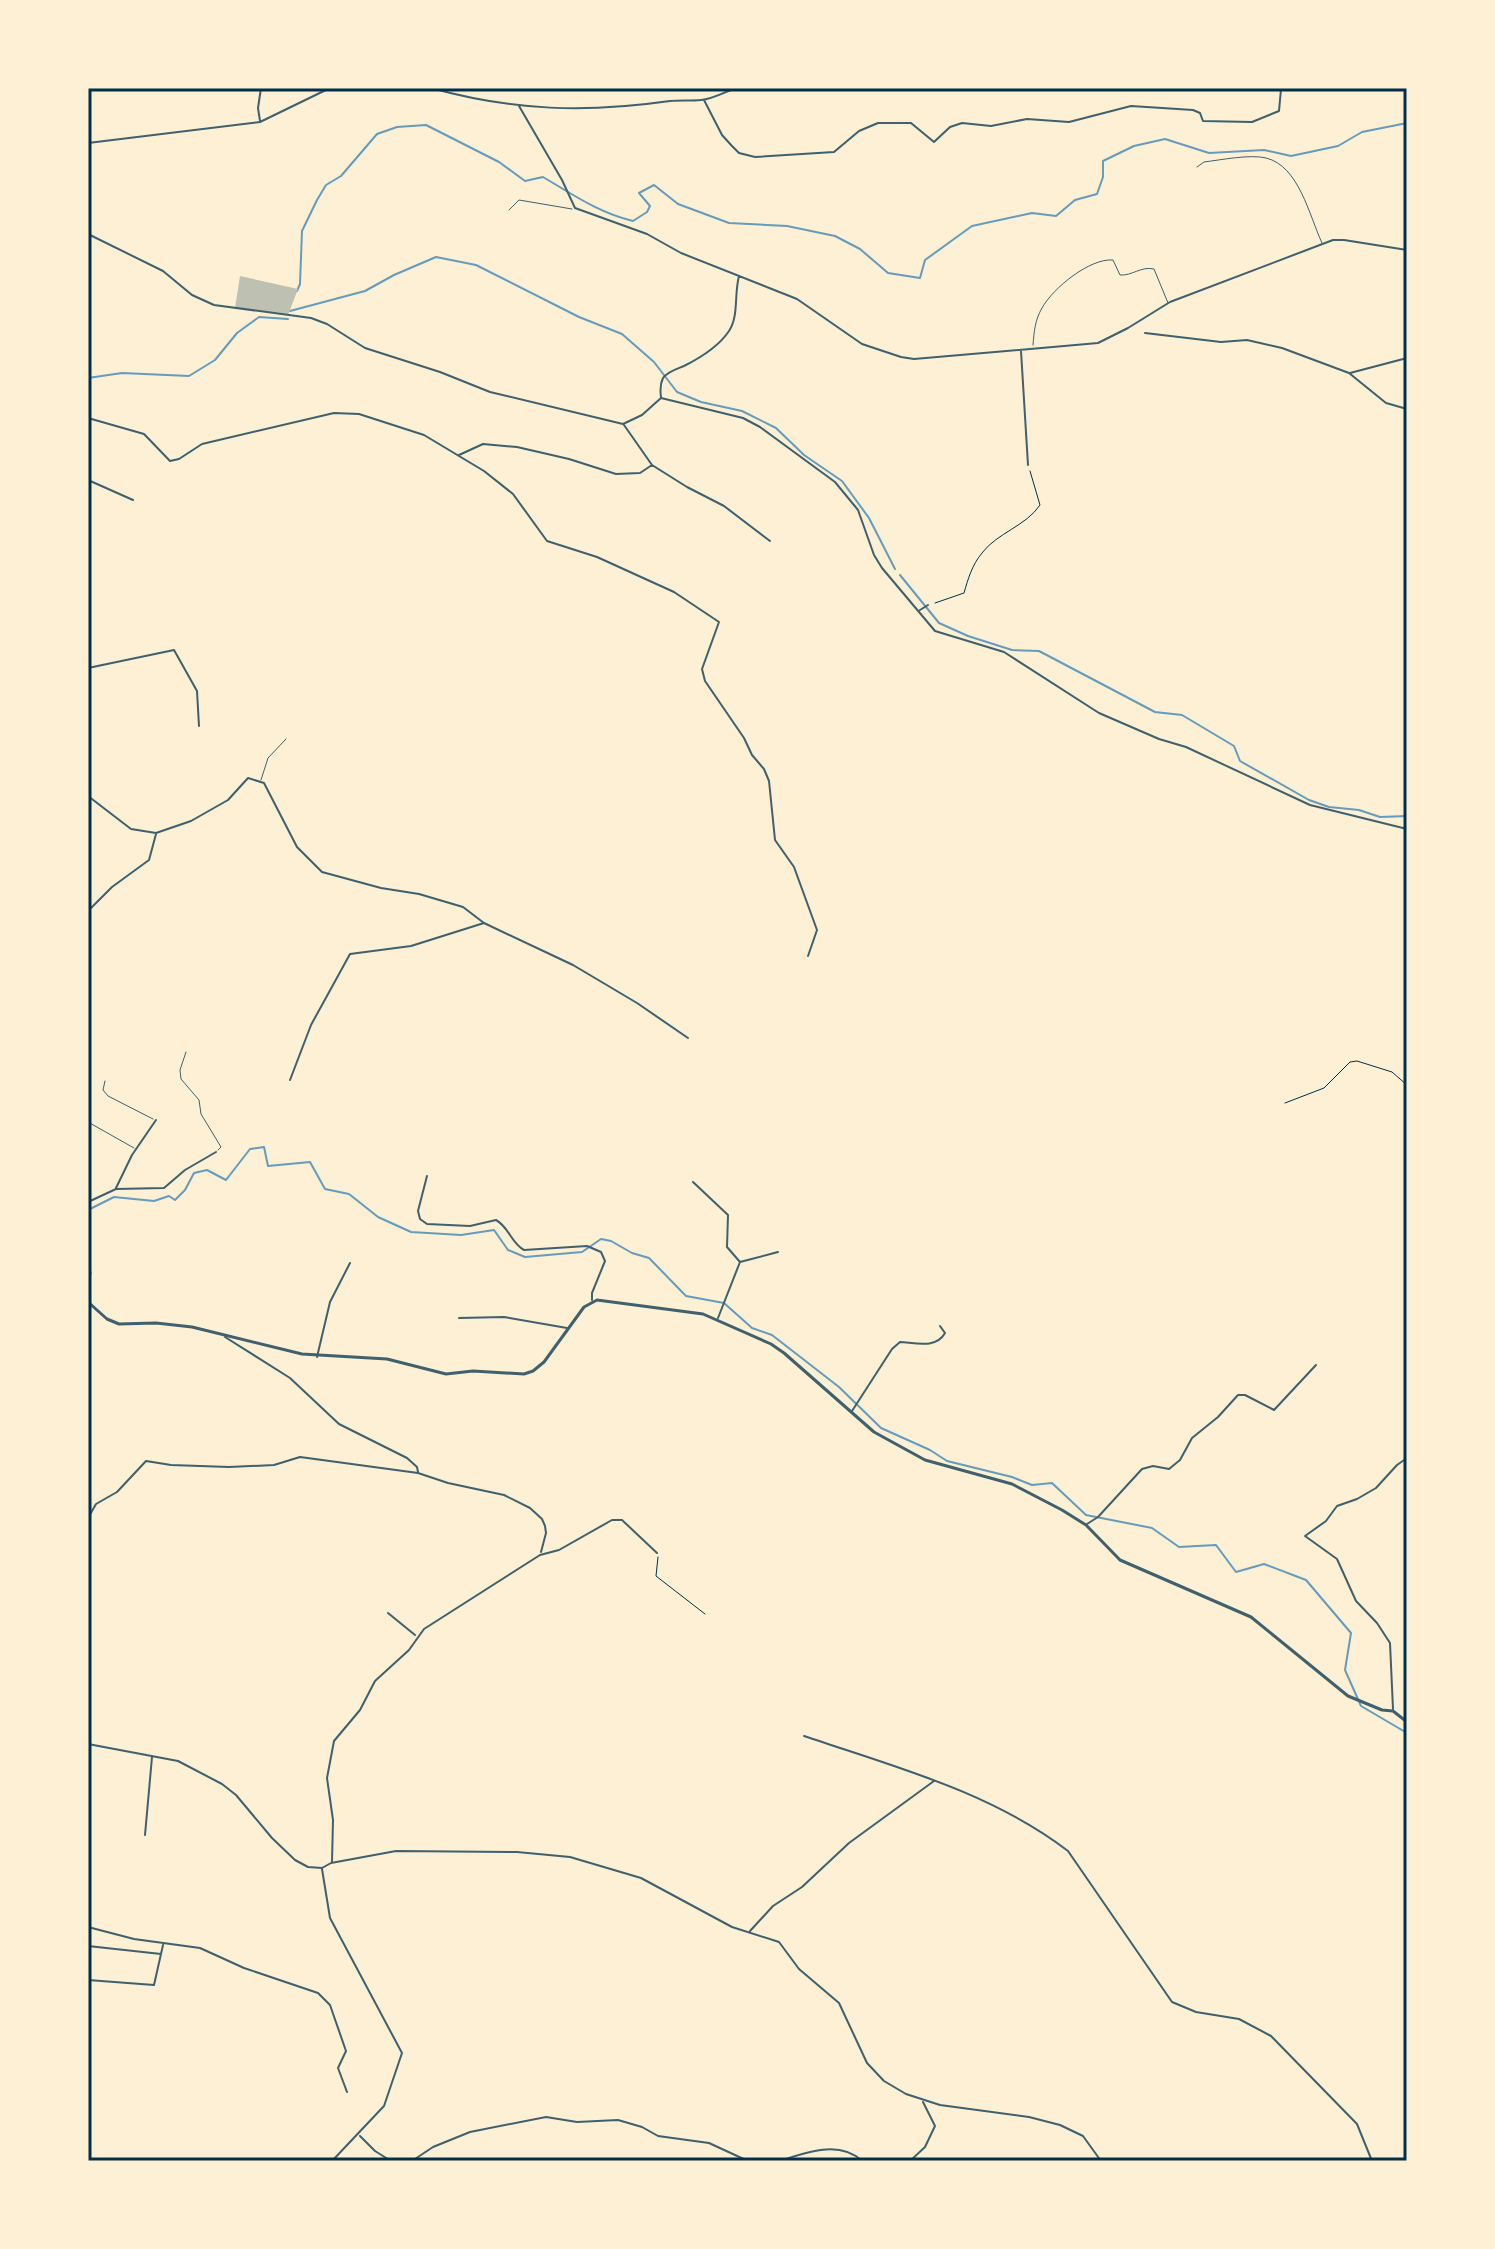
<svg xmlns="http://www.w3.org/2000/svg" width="1495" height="2249" font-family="'Nunito Sans',sans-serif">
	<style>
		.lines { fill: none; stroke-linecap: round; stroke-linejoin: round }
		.stream { stroke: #669bbc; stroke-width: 2 }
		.building { fill: #bec0b2 }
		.path { stroke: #003049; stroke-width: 1 }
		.service { stroke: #3f606c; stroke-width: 1 }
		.minor { stroke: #3f606c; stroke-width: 2 }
		.tertiary { stroke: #3f606c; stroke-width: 3 }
		.neatline { fill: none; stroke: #003049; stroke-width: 3 }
	</style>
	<rect width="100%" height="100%" fill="#fdf0d5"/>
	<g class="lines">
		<path class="stream" d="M 297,291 L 300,284 L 302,231 L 317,200 L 326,185 L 341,176 L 377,134 L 397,127 L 426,125 L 499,162 L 525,181 L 543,177 C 572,194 599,213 633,221 L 647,212 L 650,206 L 639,193 L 654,185 L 678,204 L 729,223 L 787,226 L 835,236 L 860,249 L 888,273 L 920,278 L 925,260 L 972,226 L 1032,213 L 1056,216 L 1075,200 L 1097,194 L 1103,177 L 1103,161 L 1134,146 L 1165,139 L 1209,153 L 1264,150 L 1291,156 L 1338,146 L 1362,132 L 1407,123
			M 290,311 L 365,291 L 394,275 L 436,257 L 476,265 L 579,317 L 622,334 L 654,362 L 677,392 L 701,402 L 742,411 L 776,428 L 804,455 L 842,481 L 869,518 L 895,569
			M 88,378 L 122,373 L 189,376 L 215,360 L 237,333 L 259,317 L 288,319
			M 900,575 L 939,623 L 968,636 L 1012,650 L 1039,651 L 1155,712 L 1182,715 L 1234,746 L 1240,761 L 1309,800 L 1329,807 L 1359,810 L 1380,817 L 1407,816
			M 88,1210 L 114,1197 L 154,1201 L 169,1196 L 175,1200 L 185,1190 L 194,1173 L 207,1170 L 226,1180 L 250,1149 L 264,1147 L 268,1166 L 310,1162 L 325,1189 L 349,1194 L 378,1217 L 411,1232 L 461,1235 L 494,1230 L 508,1250 L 525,1257 L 582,1252 L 601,1239 L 611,1241 L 632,1253 L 649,1258 L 686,1296 L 724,1303 L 752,1328 L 772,1335 L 839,1387 L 881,1428 L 930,1450 L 947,1461 L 1012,1477 L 1032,1485 L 1052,1483 L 1086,1515 L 1152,1528 L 1179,1547 L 1216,1545 L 1236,1572 L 1264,1564 L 1306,1580 L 1351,1633 L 1345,1670 L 1361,1706 L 1407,1733"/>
	</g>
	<path class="building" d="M 240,276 L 298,289 L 288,315 L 235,308 Z"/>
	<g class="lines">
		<path class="path" d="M 935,603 L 964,593 C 968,579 972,565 982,553 C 997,533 1026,526 1040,505 L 1030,471
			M 1285,1103 L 1324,1088 L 1350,1062 L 1357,1061 L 1392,1072 L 1407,1085
			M 658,1557 L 656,1576 L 705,1614"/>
		<path class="service" d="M 1197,167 L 1204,162 C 1220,160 1251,154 1266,158 C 1299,166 1309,215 1322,243
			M 509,210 L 519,200 L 572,209
			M 1033,345 C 1034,332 1035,320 1042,308 C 1053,288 1090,258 1113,260 L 1120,275 C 1132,276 1141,266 1154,269 L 1168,303
			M 261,780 L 268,758 L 286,739
			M 186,1052 L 180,1070 L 181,1079 L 199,1100 L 201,1114 L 221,1147 L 218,1150
			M 105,1081 L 103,1090 L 108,1096 L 153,1119
			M 88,1122 L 134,1148"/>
		<path class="minor" d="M 431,88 C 514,111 586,113 670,101 C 680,100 691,101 701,100 C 713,99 725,92 736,88
			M 704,100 L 722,135 L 732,146 L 739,153 L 755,157 L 834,152 L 859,131 L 878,123 L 911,123 L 934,142 L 950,127 L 962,123 L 991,126 L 1027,119 L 1069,122 L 1131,106 L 1193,110 L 1200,113 L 1203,121 L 1252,122 L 1279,111 L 1281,89 L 1288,88
			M 519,106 L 562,180 L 575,208 L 647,234 L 681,253 L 797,299 L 862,344 L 901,357 L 914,359 L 1098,343 L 1128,328 L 1170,302 L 1333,240 L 1344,240 L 1407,250
			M 260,121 L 258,108 L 261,88
			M 88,143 L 260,122 L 330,88
			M 88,234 L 163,271 L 192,295 L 214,305 L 311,318 L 327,324 L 365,348 L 440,372 L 490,392 L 623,424 L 642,415 L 661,398 L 743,418 L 760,427 L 835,482 L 858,510 L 874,555 L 882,568 L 935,631 L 1004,652 L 1099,713 L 1159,739 L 1186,747 L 1310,805 L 1407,829
			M 1145,333 L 1221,342 L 1247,340 L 1282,348 L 1349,373 L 1386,403 L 1407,409
			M 1021,351 L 1028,465
			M 1350,373 L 1407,358
			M 661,397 C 660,390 660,384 663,378 C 668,371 677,369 684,366 C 700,358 719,346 729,331 C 739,316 734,294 739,276
			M 88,418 L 144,434 L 170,461 L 179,459 L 202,444 L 334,413 L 359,414 L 424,435 L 484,471 L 513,494 L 547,541 L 597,557 L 674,592 L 719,622 L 702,669 L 705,681 L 744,738 L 752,755 L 764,769 L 769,781 L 775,840 L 794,867 L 817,930 L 808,956
			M 624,425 L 652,465 L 687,487 L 724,506 L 770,541
			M 459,455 L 483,444 L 517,447 L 569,459 L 616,474 L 640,473 L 652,465
			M 88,480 L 133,500
			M 920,610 L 928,605
			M 88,668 L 174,650 L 197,691 L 199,726
			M 88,796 L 131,829 L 156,833 L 191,821 L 228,800 L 248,778 L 264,783 L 297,847 L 322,872 L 381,888 L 419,894 L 463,907 L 484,923 L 573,965 L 637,1003 L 688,1038
			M 88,911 L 112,887 L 149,860 L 156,834
			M 290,1080 L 311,1025 L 350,954 L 411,946 L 484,923
			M 427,1176 L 418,1211 L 420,1219 L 427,1224 L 470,1226 L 496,1220 C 509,1227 511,1243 524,1250 L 587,1246 L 601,1252 L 605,1261 L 592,1293 L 592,1300
			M 693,1182 L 728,1215 L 727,1247 L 740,1262
			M 116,1188 L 132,1155 L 156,1120
			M 88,1202 L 116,1189 L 164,1188 L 185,1170 L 216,1152
			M 459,1318 L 504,1317 L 567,1328
			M 718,1318 L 740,1262 L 778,1252
			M 225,1337 L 290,1378 L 339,1424 L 407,1458 L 417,1467 L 418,1472
			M 317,1357 L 330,1302 L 350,1263
			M 852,1411 L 892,1349 L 900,1342 C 916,1343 936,1349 945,1333 L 940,1326
			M 88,1518 L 96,1504 L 117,1492 L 146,1461 L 171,1465 L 229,1467 L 274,1465 L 300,1457 L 418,1473 L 448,1483 L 504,1495 L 530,1508 L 542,1519 L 545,1526 L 546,1533 L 541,1552
			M 1087,1524 L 1098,1517 L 1142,1469 L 1153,1466 L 1169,1469 L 1180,1460 L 1192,1438 L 1218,1417 L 1238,1395 L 1245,1395 L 1274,1410 L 1316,1365
			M 388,1613 L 415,1635
			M 1393,1709 L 1390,1643 L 1377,1623 L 1356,1601 L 1337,1559 L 1305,1536 L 1326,1521 L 1337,1506 L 1357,1499 L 1376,1488 L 1397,1465 L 1407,1458
			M 804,1736 C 895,1767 991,1792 1068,1851 L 1172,2002 L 1196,2012 L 1239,2019 L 1271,2036 L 1357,2124 L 1372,2161
			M 88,1744 L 178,1761 L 222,1784 L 236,1795 L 272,1838 L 295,1860 L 308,1867 L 322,1868 L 331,1863 L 396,1851 L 517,1852 L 570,1857 L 641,1878 L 732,1927 L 779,1942 L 799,1969 L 839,2003 L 867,2063 L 884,2081 L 906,2094 L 940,2105 L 1029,2117 L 1060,2125 L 1083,2136 L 1101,2161
			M 145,1835 L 152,1757
			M 332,1862 L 333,1820 L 327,1778 L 334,1741 L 360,1710 L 375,1681 L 409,1650 L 424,1629 L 540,1555 L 559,1550 L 612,1520 L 622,1520 L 657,1553
			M 322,1869 L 330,1918 L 402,2053 L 384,2106 L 332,2161
			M 88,1927 L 134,1939 L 200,1948 L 244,1968 L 318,1993 L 330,2005 L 346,2051 L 338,2068 L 347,2092
			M 750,1931 L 773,1906 L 802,1887 L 849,1843 L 934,1781
			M 88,1946 L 161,1954
			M 88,1980 L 154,1985 L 163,1945
			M 360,2136 L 375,2151 L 391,2161
			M 412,2161 L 433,2147 L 470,2132 L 546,2117 L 577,2122 L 618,2120 L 642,2127 L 658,2136 L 709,2143 L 748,2161
			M 780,2161 C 806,2152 840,2140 862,2161
			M 910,2161 L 925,2147 L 935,2126 L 923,2102"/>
		<path class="tertiary" d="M 88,1264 L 90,1273 L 88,1284
			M 88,1302 L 107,1319 L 119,1324 L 156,1323 L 192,1327 L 302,1354 L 387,1359 L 446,1374 L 473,1371 L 524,1374 L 533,1371 L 544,1362 L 584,1307 L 597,1300 L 703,1314 L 771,1344 L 784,1353 L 874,1432 L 925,1460 L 1012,1484 L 1062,1510 L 1086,1525 L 1120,1560 L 1251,1617 L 1348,1696 L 1382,1710 L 1393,1711 L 1407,1722"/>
	</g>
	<rect width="1495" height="2249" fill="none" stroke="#fdf0d5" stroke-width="180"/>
	<rect x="90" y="90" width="1315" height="2069" class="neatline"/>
</svg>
